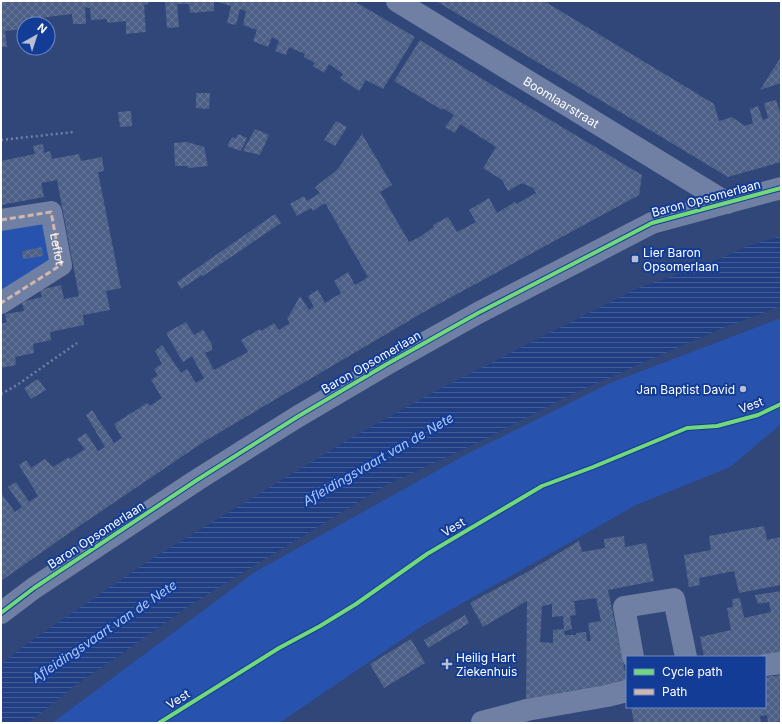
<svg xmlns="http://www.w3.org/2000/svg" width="782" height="724" font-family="Inter,sans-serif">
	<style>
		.park { fill: #2753ae }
		.water { fill: url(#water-rules) }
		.building { fill: url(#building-cross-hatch); fill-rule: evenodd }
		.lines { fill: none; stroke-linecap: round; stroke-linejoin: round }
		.path { stroke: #7080a4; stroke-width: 2.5; stroke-dasharray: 2 3; stroke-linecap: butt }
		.minor { stroke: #7080a4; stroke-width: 22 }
		.quiet { stroke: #d1b7ad; stroke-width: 3; stroke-dasharray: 6 3; stroke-linecap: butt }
		.cycleway-casing { stroke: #133c97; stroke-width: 6 }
		.cycleway { stroke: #71d979; stroke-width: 4 }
		.poi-dot { fill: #b7bfd0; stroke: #133c97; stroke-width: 1.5 }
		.labels { text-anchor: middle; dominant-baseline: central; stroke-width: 4; stroke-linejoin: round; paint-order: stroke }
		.street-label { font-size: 12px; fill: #fff; stroke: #133c97 }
		.poi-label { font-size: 12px; fill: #fff; stroke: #133c97; text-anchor: start }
		.water-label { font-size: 13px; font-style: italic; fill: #b0c9fa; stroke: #133c97 }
	</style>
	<defs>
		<pattern id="water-rules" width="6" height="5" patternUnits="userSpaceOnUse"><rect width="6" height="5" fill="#213f82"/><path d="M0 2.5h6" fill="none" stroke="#425c95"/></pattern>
		<pattern id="building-cross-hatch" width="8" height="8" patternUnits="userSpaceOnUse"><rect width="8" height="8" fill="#4c5f86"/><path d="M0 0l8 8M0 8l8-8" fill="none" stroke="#677798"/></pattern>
	</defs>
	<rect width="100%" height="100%" fill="#314779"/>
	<path class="park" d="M 45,221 L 53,260 L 1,294 L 1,229 Z
		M 781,318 L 781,424 L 730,467 L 636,505 L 530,565 L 422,626 L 279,723 L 52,723 L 255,572 L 465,455 L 608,384 Z"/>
	<path class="water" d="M 781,236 L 781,306 L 715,331 L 574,393 L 481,441 L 386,485 L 190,605 L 130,648 L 74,686 L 28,723 L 1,723 L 1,664 L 31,641 L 150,560 L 351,438 L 432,393 L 638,288 L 705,265 L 748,246 Z"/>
	<path class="building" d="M 1,1 L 148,1 L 148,4 L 144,5 L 146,32 L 126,34 L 126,21 L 107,23 L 107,19 L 91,20 L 90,8 L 85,7 L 86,24 L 73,24 L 72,14 L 40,18 L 40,24 L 24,24 L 24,29 L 5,31 L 7,47 L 1,47 Z
		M 165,1 L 214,1 L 214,11 L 190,13 L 189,4 L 177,4 L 179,27 L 167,28 Z
		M 214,1 L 354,1 L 415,37 L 383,89 L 366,80 L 359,91 L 340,78 L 343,74 L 329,64 L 324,73 L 313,66 L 315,63 L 304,57 L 305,54 L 289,47 L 286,55 L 275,51 L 279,41 L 272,37 L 268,47 L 253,41 L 257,30 L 243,25 L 246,11 L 240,9 L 236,25 L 227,23 L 231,6 Z
		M 436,1 L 544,1 L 714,104 L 719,121 L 732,117 L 745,126 L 753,123 L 750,109 L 758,106 L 763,120 L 768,118 L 764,103 L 776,100 L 781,115 L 781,162 L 728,177 Z
		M 420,40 L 484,80 L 642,175 L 639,195 L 422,313 L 205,441 L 72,531 L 1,581 L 1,493 L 15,512 L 22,507 L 8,487 L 16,482 L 29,502 L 38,496 L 19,465 L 26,460 L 31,468 L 45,459 L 53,467 L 69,457 L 70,459 L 85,449 L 77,439 L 86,433 L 98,451 L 105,447 L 86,415 L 92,410 L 114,443 L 122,438 L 114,424 L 147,403 L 150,406 L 162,398 L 151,380 L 158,375 L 154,369 L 162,364 L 155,351 L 162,345 L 181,373 L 187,369 L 196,383 L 204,378 L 192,356 L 183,362 L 166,333 L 186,322 L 194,335 L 203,330 L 212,344 L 212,350 L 205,353 L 214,370 L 248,352 L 241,340 L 260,329 L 261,331 L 274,323 L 279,330 L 290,323 L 287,318 L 289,316 L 300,296 L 309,310 L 314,307 L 308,296 L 318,290 L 325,303 L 341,293 L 334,281 L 348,272 L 355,285 L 368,277 L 325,203 L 313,211 L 311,208 L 297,216 L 290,204 L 304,196 L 307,201 L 320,193 L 315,187 L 337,170 L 362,134 L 392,185 L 380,192 L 409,242 L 418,238 L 434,227 L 433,225 L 448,217 L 457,232 L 476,222 L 469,210 L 489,198 L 497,213 L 515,202 L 516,204 L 536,193 L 533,188 L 522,183 L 508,191 L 502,180 L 483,168 L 496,147 L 460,124 L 455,133 L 445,127 L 454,115 L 443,108 L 442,110 L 394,81 Z
		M 781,57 L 781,83 L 760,90 L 772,71 Z
		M 196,93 L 210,93 L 209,109 L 196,108 Z
		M 131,111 L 132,126 L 120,127 L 118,112 Z
		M 336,121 L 347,127 L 335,146 L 324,140 Z
		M 255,129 L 269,135 L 260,155 L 243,151 Z
		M 238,134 L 247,138 L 241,151 L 227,146 L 232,137 L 236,139 Z
		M 187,142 L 204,147 L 208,166 L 188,168 L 188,166 L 175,166 L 174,143 Z
		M 43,144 L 44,153 L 50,151 L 52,159 L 79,154 L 81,161 L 102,157 L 104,171 L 98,172 L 121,288 L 106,291 L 110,310 L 83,315 L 84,325 L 50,332 L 51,340 L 33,344 L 34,353 L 15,357 L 16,365 L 1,368 L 1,324 L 7,322 L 5,314 L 24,311 L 22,302 L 42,297 L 40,290 L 61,285 L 64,299 L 79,296 L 57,180 L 41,183 L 44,197 L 1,205 L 1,161 L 35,154 L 33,146 Z
		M 275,214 L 281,223 L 203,276 L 202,275 L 181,289 L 177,282 Z
		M 42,247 L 43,256 L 23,259 L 22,251 Z
		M 38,379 L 46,390 L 31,399 L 24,388 Z
		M 764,526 L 767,540 L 781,537 L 781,585 L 739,593 L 734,571 L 699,578 L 700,585 L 689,587 L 684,555 L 711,550 L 709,536 Z
		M 624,536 L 625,547 L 646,543 L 654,581 L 608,590 L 627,681 L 526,702 L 527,601 L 483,627 L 470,603 L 529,571 L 579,541 L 582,552 L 605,548 L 604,539 ZM 596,598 L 601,621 L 588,623 L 591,641 L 587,641 L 586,632 L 576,633 L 576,635 L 565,635 L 564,631 L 572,629 L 570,616 L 576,615 L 574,601 ZM 552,604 L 552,617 L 563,616 L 564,629 L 553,630 L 553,643 L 540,642 L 542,606 Z
		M 781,591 L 781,656 L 765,657 L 704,657 L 700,637 L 731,630 L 727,608 L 733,607 L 732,599 L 740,598 L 744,618 L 771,612 L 769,602 L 758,604 L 755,595 Z
		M 465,615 L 469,623 L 428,648 L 424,640 Z
		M 411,639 L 425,663 L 384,688 L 370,664 Z
		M 781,675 L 781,721 L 768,723 L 767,715 L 760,716 L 761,723 L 634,723 L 631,707 L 765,707 L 765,677 Z"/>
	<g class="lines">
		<path class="path" d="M 1,140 L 74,132
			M 1,394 L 17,385 L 77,343
			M 159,723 L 279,648 L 320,626 L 356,604 L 427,554 L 542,486 L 593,467 L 687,428 L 717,426 L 758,415 L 781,404"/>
		<g class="minor">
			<path id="s1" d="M 397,1 L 727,203"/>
			<path id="s2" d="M 1,220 L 51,212 L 61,265 L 1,303"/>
			<path d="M 1,613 L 34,588 L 197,480 L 297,417 L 387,364 L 478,313 L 652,223 L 781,188"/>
			<path d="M 633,657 L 624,607 L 674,599 L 686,657"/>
			<path d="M 765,665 L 781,663"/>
			<path d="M 482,722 L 527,710 L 607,696 L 627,691"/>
		</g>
		<path class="quiet" d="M 1,220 L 51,212 L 61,265 L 1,303"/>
		<defs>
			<path id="cycleway" d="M 1,613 L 34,588 L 197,480 L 297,417 L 387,364 L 478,313 L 652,223 L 781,188
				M 159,723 L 279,648 L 320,626 L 356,604 L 427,554 L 542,486 L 593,467 L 687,428 L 717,426 L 758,415 L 781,404"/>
		</defs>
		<use href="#cycleway" class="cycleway-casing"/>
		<use href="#cycleway" class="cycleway"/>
	</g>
	<g class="poi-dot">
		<rect x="631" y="255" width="8" height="8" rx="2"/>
		<circle cx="743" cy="389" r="4"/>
		<path d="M445 658h4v4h4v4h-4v4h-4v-4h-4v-4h4z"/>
	</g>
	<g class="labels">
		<g class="street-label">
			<text stroke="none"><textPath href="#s1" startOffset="193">Boomlaarstraat</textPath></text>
			<text transform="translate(706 198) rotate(-15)">Baron Opsomerlaan</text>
			<text stroke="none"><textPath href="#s2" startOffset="88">Leflot</textPath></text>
			<text transform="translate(371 362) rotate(-30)">Baron Opsomerlaan</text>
			<text transform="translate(751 405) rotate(-20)">Vest</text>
			<text transform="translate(453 527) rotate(-31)">Vest</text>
			<text transform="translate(96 535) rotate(-33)">Baron Opsomerlaan</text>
			<text transform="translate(178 699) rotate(-32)">Vest</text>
		</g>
		<g class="poi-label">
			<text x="643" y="252">Lier Baron<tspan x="643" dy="14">Opsomerlaan</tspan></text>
			<text x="735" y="389" text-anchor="end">Jan Baptist David</text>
			<text x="456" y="657">Heilig Hart<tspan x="456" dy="14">Ziekenhuis</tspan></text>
		</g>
		<g class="water-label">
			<text transform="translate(378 459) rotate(-30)">Afleidingsvaart van de Nete</text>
			<text transform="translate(104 631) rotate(-34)">Afleidingsvaart van de Nete</text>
		</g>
	</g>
	<rect width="782" height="724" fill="none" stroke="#ffffff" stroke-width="4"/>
	<rect x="626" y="656" width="140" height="52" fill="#133c97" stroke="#718ac1"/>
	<rect x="634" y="669" width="20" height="6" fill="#71d979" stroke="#718ac1"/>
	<text x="662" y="676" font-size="12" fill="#ffffff">Cycle path</text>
	<rect x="634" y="689" width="20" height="6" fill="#d1b7ad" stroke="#718ac1"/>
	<text x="662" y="696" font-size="12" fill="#ffffff">Path</text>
	<g transform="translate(36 36) rotate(39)"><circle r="19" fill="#133c97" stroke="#718ac1"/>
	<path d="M0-3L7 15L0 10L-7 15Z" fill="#b7bfd0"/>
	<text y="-6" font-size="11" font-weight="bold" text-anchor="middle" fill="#ffffff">N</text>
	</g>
</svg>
